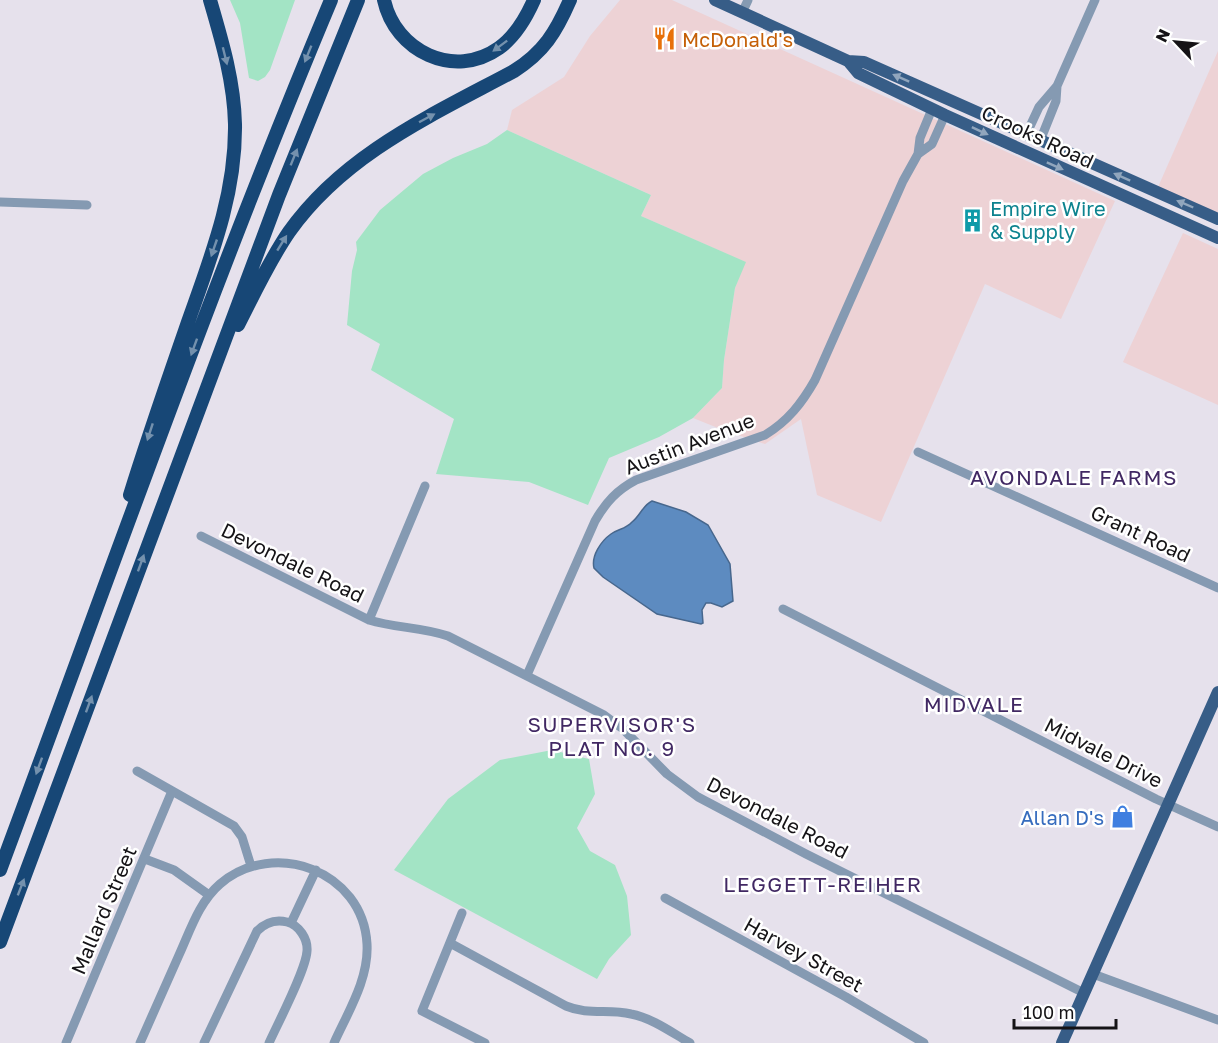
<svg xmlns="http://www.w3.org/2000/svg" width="1218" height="1043" font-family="'Golos Text',sans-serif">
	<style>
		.commercial { fill: #edd2d5 }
		.green { fill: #a3e4c5 }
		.water { fill: #5d8bc0; stroke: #47678d; stroke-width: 1.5 }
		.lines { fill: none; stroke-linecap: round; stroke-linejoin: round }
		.minor { stroke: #859ab2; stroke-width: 9 }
		.major { stroke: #375d87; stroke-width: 12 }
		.highway { stroke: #174776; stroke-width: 14 }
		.oneway { fill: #7491ad }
		.oneway2 { fill: #91a6bd }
		.labels { text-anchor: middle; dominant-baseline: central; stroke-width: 5; stroke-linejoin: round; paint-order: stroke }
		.food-label { font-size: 20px; fill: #c56008; stroke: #fff; text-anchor: start }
		.street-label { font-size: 20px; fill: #151316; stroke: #fff }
		.culture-label { font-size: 20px; fill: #0d838f; stroke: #fff; text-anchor: start }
		.shop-label { font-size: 20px; fill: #366cbe; stroke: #fff; text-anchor: end }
		.neighbourhood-label { font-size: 21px; letter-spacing: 1.5px; fill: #412863; stroke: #fff }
	</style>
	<rect width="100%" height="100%" fill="#e6e1ec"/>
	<path class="commercial" d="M 620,0 L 672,0 L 1115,201 L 1061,319 L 985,284 L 881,522 L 817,495 L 801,419 L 765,444 L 723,430 L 693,418 L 722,388 L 724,360 L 735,288 L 745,262 L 641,216 L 651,195 L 507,130 L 512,110 L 564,77 L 590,36 Z
		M 1218,51 L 1218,213 L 1158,187 Z
		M 1183,233 L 1218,249 L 1218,405 L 1123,362 Z"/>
	<path class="green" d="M 230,0 L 295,0 L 270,70 L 265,77 L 258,81 L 249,78 L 240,23 Z
		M 507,130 L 651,195 L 641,216 L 746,262 L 735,288 L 724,360 L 722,388 L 693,418 L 659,437 L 609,458 L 588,505 L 529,482 L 436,474 L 454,419 L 371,370 L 380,344 L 347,325 L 352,271 L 357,250 L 356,242 L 380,210 L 423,174 L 453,158 L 487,144 Z
		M 552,750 L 589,759 L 595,794 L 577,828 L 590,851 L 615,865 L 627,896 L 631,935 L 609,959 L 597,979 L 394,870 L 448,799 L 500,760 Z"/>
	<path class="water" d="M 652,501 L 686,512 L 708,525 L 730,564 L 733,601 L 722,607 L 711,603 L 706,603 L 702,610 L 703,623 L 701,624 L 657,614 L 603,577 L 594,568 C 591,556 601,541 611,534 C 618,529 626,529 632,522 C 640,516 643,505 652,501 Z"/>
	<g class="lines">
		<path class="minor" d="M 742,13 L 748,0
			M 1026,135 L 1039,107 L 1057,86
			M 1040,141 L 1056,101 L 1057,86 L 1095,0
			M 918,154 L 920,138 L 932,109
			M 0,202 L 87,205
			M 918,452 L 1218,588
			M 201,536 L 369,620 C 395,628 422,627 448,636 L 604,715 L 623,729 L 667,774 L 698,797 L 806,854 L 1084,993
			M 783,609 L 1156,799 L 1218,827
			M 369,620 L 425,486
			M 527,675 L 595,521 C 606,502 617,490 636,480 L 765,435 C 788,421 802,403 815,380 L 903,181 L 918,154 L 932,144 L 945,115
			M 137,771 L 234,826 L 242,837 L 251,866
			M 145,859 L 174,870 L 209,895
			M 665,898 L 846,997 L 924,1043
			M 462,913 L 422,1011 L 485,1043
			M 291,923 L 316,870
			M 450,943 L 566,1006 C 587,1015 609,1009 631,1014 C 652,1018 671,1032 690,1043
			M 1093,974 L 1218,1020
			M 66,1043 L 172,791
			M 140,1043 C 153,1014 166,984 179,955 C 190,931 199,902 220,884 C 274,838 363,871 367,944 C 369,979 348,1012 334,1043
			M 204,1043 L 257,931 C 265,923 275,919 287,922 C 299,925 308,939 307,951 C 306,970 278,1023 269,1043"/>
		<path class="major" d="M 715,0 L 848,61 L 858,73 L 945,115 L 1218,238
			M 848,61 L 864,62 L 1218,219
			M 1062,1043 L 1218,692"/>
		<path class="highway" d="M 384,0 C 395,51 454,80 499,48 C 516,36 526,18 534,0
			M 238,325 C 254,294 269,261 289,232 C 344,154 432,115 514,71 C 544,52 556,32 570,0
			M 130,495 C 148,437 168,380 188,322 C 211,257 236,194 235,124 C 234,81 222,41 210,0
			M 0,870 C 108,580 211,286 331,0
			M 0,942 L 279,195 L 358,0"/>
	</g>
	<defs><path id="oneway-solid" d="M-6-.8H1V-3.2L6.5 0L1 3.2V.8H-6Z" transform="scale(1.5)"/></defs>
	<g class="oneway">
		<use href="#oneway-solid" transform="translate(500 46) rotate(143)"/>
		<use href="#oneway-solid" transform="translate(308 54) rotate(112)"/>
		<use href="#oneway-solid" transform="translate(225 56) rotate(76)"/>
		<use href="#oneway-solid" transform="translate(427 118) rotate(-28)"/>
		<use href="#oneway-solid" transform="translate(294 157) rotate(-68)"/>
		<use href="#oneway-solid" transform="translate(282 243) rotate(-58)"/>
		<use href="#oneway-solid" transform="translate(214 248) rotate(109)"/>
		<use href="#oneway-solid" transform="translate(194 347) rotate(110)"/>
		<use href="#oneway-solid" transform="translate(150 432) rotate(108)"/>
		<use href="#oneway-solid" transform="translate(141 563) rotate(-70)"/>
		<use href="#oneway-solid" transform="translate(89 704) rotate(-70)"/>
		<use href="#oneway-solid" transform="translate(39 766) rotate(110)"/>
		<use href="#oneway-solid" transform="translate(21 887) rotate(-69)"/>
	</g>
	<g class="oneway2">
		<use href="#oneway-solid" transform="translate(901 78) rotate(-156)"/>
		<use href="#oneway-solid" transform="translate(980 131) rotate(25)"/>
		<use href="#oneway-solid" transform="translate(1055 166) rotate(24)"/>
		<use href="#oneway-solid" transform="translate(1122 177) rotate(-156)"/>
		<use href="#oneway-solid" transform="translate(1185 204) rotate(-157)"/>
	</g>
	<defs>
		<symbol id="restaurant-bare" viewBox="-9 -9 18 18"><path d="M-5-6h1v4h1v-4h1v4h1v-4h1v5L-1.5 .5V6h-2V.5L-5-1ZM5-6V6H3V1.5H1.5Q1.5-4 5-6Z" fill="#e8710a" stroke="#fff" stroke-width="2.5" paint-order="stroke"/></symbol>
		<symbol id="building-bare" viewBox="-9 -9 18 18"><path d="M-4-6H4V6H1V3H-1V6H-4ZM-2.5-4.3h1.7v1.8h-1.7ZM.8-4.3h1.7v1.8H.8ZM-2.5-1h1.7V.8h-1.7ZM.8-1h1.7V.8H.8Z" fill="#0f9aa8" stroke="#fff" stroke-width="2.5" paint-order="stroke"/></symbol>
		<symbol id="shop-bare" viewBox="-9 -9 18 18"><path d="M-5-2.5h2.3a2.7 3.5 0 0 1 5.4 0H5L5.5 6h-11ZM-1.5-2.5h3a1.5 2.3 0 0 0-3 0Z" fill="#3f7fe0" stroke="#fff" stroke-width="2.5" paint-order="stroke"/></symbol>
	</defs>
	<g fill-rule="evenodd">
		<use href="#restaurant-bare" x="648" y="22" width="33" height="33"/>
		<use href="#building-bare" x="956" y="204" width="33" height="33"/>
		<use href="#shop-bare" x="1106" y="800" width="33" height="33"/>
	</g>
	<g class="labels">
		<g class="food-label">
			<text x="682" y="39">McDonald's</text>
		</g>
		<g class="street-label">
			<text transform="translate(1038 136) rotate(25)">Crooks Road</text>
			<text transform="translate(689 443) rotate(-21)">Austin Avenue</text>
			<text transform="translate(1141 533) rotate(25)">Grant Road</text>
			<text transform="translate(293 562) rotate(26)">Devondale Road</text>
			<text transform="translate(1104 752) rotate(27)">Midvale Drive</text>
			<text transform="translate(778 817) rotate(27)">Devondale Road</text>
			<text transform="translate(103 910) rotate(-67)">Mallard Street</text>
			<text transform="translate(804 954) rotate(29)">Harvey Street</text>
		</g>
		<g class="culture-label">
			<text x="990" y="208">Empire Wire<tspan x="990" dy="23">&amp; Supply</tspan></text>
		</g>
		<g class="shop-label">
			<text x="1104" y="817">Allan D's</text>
		</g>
		<g class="neighbourhood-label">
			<text x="1074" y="477">AVONDALE FARMS</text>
			<text x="974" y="704">MIDVALE</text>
			<text x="612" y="724">SUPERVISOR'S<tspan x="612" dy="24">PLAT NO. 9</tspan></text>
			<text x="823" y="884">LEGGETT-REIHER</text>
		</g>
	</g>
	<g transform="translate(1176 42) rotate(296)" stroke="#ffffff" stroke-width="4.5" paint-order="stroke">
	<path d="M0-4.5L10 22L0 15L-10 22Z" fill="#151316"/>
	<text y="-9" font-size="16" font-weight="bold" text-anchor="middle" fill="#151316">N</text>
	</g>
	<path d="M1014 1019v9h102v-9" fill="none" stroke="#151316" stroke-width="3"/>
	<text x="1023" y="1019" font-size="18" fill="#151316" stroke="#ffffff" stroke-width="4.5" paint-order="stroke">100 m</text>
</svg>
